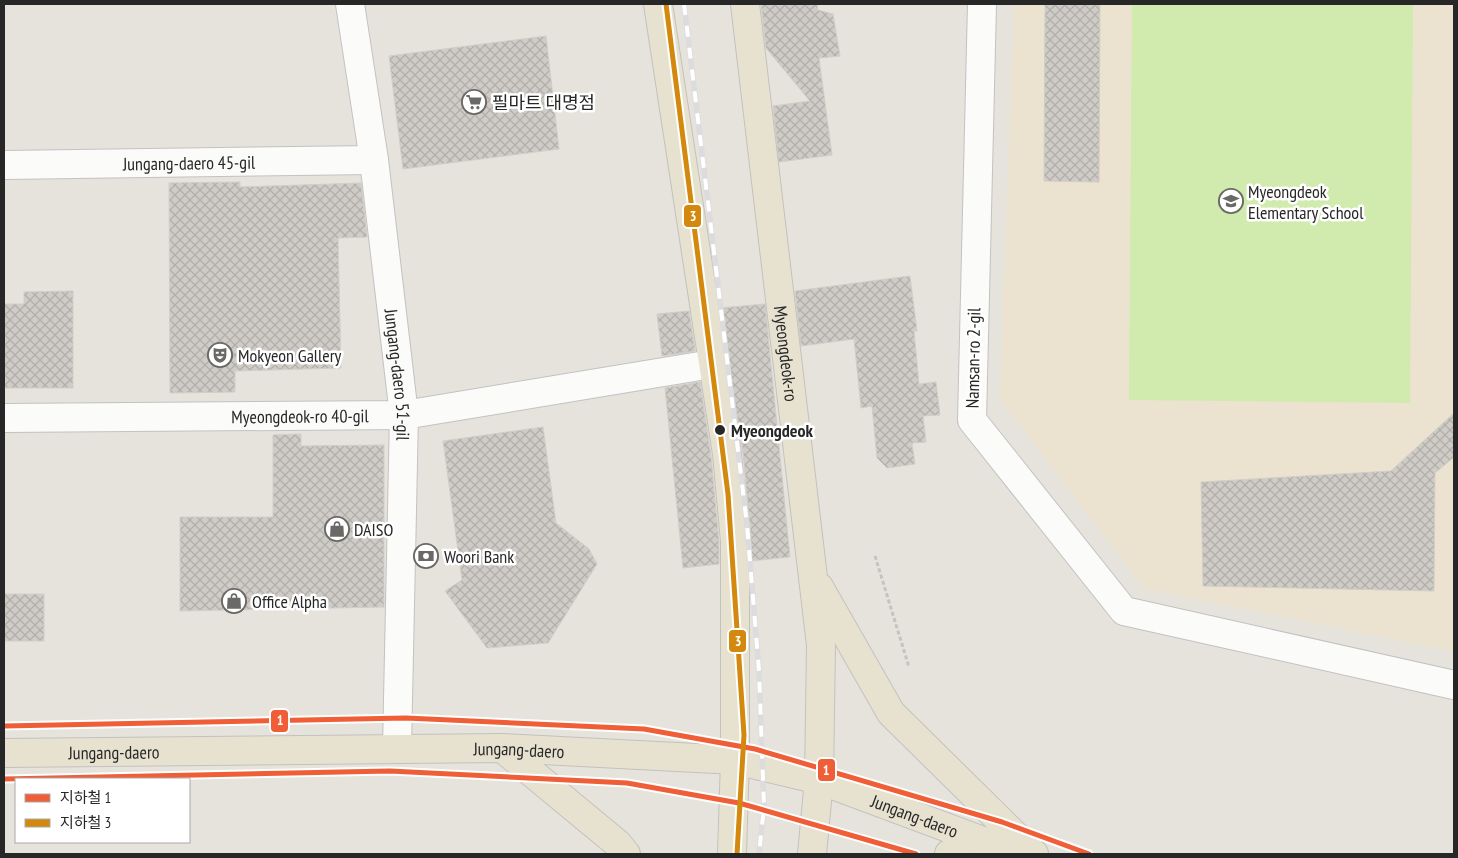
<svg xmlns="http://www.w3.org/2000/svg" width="1458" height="858" font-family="'PT Sans Narrow','Noto Sans KR',sans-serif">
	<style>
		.education { fill: #ebe3cf }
		.pitch { fill: #d1eaae }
		.building { fill: url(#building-cross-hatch); stroke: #d1cec8 }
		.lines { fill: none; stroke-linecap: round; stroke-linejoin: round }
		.minor-casing { stroke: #c3c2c2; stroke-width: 30 }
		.major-casing { stroke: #c3c1bf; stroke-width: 30 }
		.path { stroke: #c4c3c2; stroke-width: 3; stroke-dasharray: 4 2.5; stroke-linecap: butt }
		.minor { stroke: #fbfbfa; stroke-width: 28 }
		.major { stroke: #e7e2d0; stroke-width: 28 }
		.rail-casing { stroke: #dcdbde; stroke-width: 5.5 }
		.rail { stroke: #fff; stroke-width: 4; stroke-dasharray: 11; stroke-linecap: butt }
		.metro-1-casing { stroke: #fff; stroke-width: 9 }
		.metro-2-casing { stroke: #fff; stroke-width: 9 }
		.metro-1 { stroke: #ef5e37; stroke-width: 5 }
		.metro-2 { stroke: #d2890e; stroke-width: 5 }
		.stop-dot { fill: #272727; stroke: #fff; stroke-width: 2 }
		.labels { text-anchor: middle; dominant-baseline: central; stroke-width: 5; stroke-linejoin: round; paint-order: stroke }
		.poi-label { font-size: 18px; fill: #272727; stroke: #fff; text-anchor: start }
		.street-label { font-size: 18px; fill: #272727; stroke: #fff }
		.stop-label { font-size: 18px; font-weight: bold; fill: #272727; stroke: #fff; text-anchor: start }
		.line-badge { stroke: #fff; stroke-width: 2 }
		.badge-label { font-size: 14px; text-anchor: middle; font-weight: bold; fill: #fff }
	</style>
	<defs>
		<pattern id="building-cross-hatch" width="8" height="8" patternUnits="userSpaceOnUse" patternTransform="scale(1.25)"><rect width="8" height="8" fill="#cfccc7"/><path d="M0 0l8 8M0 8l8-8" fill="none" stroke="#b2afab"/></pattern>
	</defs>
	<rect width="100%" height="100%" fill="#e6e3dc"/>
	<path class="education" d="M 1014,4 L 1454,4 L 1454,652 L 1144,588 L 1000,399 Z"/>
	<path class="pitch" d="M 1132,4 L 1413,4 L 1410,403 L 1129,400 Z"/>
	<path class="building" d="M 761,4 L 817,4 L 818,10 L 833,14 L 840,56 L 819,58 L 832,155 L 779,162 L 773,106 L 810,101 L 766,48 Z
		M 1045,4 L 1100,4 L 1099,182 L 1044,181 Z
		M 546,36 L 559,149 L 403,169 L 389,56 Z
		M 240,182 L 240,187 L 361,183 L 367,237 L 338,238 L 341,368 L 235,371 L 235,392 L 170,393 L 169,183 Z
		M 910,276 L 917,331 L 914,331 L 919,384 L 936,382 L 940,415 L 923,416 L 926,442 L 912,443 L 915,464 L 887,468 L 877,458 L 872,406 L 861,408 L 854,339 L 801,346 L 795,291 Z
		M 73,291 L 73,388 L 4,388 L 4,304 L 24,304 L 24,292 Z
		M 765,304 L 790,557 L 751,561 L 751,540 L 743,453 L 720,308 Z
		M 689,311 L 695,351 L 662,356 L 657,314 Z
		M 700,382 L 711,456 L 719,542 L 719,564 L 683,568 L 665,388 Z
		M 1454,413 L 1454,457 L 1435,473 L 1434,591 L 1203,586 L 1201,482 L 1391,471 Z
		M 543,427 L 556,523 L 589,549 L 597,564 L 548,643 L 487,648 L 445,591 L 462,580 L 443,441 Z
		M 301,434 L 301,446 L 384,445 L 384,607 L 180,611 L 180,517 L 273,517 L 273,435 Z
		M 4,594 L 44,594 L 44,641 L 4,641 Z"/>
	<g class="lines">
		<defs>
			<g id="minor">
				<path id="s1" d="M 350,4 L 374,160 L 404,415 L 397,748"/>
				<path d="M 982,4 L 972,420 L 1124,611 L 1454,685"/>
				<path id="s2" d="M 4,165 L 374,160"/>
				<path id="s3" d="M 4,418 L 404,415 L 712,364"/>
			</g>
			<g id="major">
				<path d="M 658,4 L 727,454 L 735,541 L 735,760 L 732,854"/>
				<path id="s4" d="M 745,4 L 821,645 L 819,780 L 812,854"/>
				<path d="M 819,587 L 891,713 L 1034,854"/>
				<path d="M 502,748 L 618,844 L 626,854"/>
				<path id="s5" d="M 4,753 L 502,748 L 735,760 L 819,780 L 1018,854"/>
				<path d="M 949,854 L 971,838"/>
			</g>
		</defs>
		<use href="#minor" class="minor-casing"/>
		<use href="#major" class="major-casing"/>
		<path class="path" d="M 875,556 L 909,667"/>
		<use href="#minor" class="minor"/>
		<use href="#major" class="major"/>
		<defs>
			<path id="rail" d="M 684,4 L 747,525 L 759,671 L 764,807 L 759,854"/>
		</defs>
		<use href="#rail" class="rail-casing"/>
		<use href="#rail" class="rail"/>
		<defs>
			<path id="metro-1" d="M 4,726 L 406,718 L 644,729 L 755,749 L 1002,822 L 1089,854
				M 4,779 L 390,771 L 627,783 L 739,803 L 916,854"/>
			<path id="metro-2" d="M 666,4 L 728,494 L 744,735 L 737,854"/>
		</defs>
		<use href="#metro-1" class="metro-1-casing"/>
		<use href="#metro-2" class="metro-2-casing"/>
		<use href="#metro-1" class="metro-1"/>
		<use href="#metro-2" class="metro-2"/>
	</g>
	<defs>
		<symbol id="supermarket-ring" viewBox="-11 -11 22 22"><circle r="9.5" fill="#fff" stroke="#6a6966" stroke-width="1.5"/><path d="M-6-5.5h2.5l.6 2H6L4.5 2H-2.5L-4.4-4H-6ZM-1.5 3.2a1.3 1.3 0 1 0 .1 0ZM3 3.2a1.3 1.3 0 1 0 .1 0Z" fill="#6a6966"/></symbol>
		<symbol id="school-ring" viewBox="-11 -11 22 22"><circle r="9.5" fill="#fff" stroke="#6a6966" stroke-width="1.5"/><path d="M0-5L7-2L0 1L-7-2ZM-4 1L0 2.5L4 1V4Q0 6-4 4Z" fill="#6a6966"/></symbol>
		<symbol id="theatre-ring" viewBox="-11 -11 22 22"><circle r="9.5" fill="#fff" stroke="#6a6966" stroke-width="1.5"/><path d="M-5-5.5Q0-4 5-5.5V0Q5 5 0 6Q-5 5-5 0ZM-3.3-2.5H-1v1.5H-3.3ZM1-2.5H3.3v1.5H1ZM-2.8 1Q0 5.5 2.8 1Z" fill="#6a6966"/></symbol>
		<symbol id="shop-ring" viewBox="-11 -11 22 22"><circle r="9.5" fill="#fff" stroke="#6a6966" stroke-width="1.5"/><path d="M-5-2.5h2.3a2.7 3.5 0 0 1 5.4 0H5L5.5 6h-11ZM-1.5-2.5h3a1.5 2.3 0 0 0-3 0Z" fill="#6a6966"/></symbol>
		<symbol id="bank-ring" viewBox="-11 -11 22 22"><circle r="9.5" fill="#fff" stroke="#6a6966" stroke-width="1.5"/><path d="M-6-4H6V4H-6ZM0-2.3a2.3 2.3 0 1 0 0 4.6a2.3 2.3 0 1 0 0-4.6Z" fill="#6a6966"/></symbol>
	</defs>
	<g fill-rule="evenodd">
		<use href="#supermarket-ring" x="460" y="88" width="28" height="28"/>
		<use href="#school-ring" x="1217" y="187" width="28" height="28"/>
		<use href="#theatre-ring" x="206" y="341" width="28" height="28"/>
		<use href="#shop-ring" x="323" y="515" width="28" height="28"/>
		<use href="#bank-ring" x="412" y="542" width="28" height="28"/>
		<use href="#shop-ring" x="220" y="587" width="28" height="28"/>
	</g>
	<circle class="stop-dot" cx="720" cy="430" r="6"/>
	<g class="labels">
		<g class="poi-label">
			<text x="492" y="102">필마트 대명점</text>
			<text x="1248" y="191">Myeongdeok<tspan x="1248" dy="21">Elementary School</tspan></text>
			<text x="238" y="355">Mokyeon Gallery</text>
			<text x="354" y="529">DAISO</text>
			<text x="444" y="556">Woori Bank</text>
			<text x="252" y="601">Office Alpha</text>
		</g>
		<g class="street-label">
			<text stroke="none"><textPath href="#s2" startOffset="185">Jungang-daero 45-gil</textPath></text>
			<text stroke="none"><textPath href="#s4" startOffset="352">Myeongdeok-ro</textPath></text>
			<text transform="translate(973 358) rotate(-89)">Namsan-ro 2-gil</text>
			<text stroke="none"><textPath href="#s1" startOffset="374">Jungang-daero 51-gil</textPath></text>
			<text stroke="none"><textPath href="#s3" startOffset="296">Myeongdeok-ro 40-gil</textPath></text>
			<text stroke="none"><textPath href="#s5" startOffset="515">Jungang-daero</textPath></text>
			<text stroke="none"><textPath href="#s5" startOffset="110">Jungang-daero</textPath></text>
			<text stroke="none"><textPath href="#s5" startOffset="920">Jungang-daero</textPath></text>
		</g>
		<g class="stop-label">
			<text x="731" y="430">Myeongdeok</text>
		</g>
	</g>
	<g class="line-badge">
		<rect x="683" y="204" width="19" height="24" rx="5" fill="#d2890e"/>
		<rect x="728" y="629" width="19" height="24" rx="5" fill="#d2890e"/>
		<rect x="270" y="709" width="19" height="24" rx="5" fill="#ef5e37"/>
		<rect x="817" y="758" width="19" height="24" rx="5" fill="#ef5e37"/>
	</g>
	<g class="badge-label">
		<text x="693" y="221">3</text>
		<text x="738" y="646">3</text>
		<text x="280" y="725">1</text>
		<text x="826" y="775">1</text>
	</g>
	<rect width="1458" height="858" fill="none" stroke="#272727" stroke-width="10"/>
	<rect x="15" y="778" width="175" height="65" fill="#ffffff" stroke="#a9a9a9"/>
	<rect x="25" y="794" width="25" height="8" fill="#ef5e37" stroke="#a9a9a9"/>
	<text x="60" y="803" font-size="15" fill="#272727">지하철 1</text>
	<rect x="25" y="819" width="25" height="8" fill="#d2890e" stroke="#a9a9a9"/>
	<text x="60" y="828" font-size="15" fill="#272727">지하철 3</text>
</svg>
